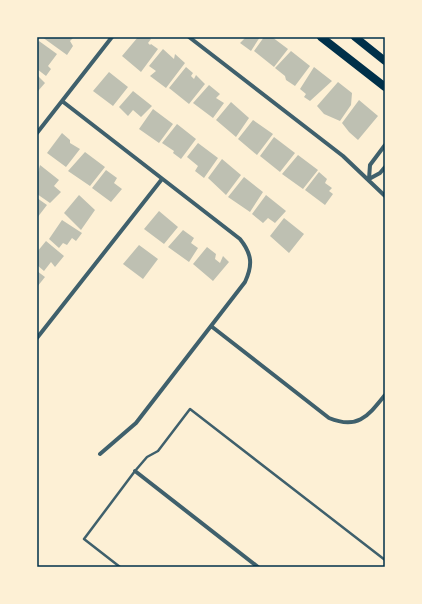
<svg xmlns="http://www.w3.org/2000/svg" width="422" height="604" font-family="'DejaVu Sans',sans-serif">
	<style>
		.building { fill: #bec0b2 }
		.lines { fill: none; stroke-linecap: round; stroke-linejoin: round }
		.service { stroke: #3f606c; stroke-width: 2.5 }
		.minor { stroke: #3f606c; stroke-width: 4 }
		.primary { stroke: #003049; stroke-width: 8 }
		.neatline { fill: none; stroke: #003049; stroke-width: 1.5 }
	</style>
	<rect width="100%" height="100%" fill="#fdf0d5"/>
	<path class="building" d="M 42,37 L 74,37 L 70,41 L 73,46 L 67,55 Z
		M 138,37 L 148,37 L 151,39 L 148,43 L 150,45 L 151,44 L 158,49 L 141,72 L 122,56 Z
		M 243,37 L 260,37 L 251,51 L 240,43 L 245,38 Z
		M 264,37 L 272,37 L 288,49 L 274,67 L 254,51 Z
		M 39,41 L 57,54 L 48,66 L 51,69 L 46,76 L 37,69 L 37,44 Z
		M 163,49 L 174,59 L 175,54 L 185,63 L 166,88 L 150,76 L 156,71 L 149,66 Z
		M 291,51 L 310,66 L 295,86 L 286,80 L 285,76 L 275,68 Z
		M 186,67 L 193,73 L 191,76 L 194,79 L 196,75 L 205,84 L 189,104 L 169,88 Z
		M 314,67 L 332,81 L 310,101 L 304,97 L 306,94 L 300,89 Z
		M 109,72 L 128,87 L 113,106 L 93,91 Z
		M 37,75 L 45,83 L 38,91 L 37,90 Z
		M 338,82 L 352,93 L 351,105 L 340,121 L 324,114 L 317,106 Z
		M 209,85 L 220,94 L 216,98 L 224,103 L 213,118 L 193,103 Z
		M 133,91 L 152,106 L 141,117 L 133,110 L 128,116 L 119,107 Z
		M 359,100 L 378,116 L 358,140 L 349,132 L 342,123 Z
		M 231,102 L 249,118 L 236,137 L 216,120 Z
		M 153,109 L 173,124 L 159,143 L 139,129 Z
		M 253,120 L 273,134 L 257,155 L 238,139 Z
		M 177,124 L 196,139 L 181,159 L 173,153 L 174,151 L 162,143 Z
		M 62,133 L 70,140 L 70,143 L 80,149 L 66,167 L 47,153 Z
		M 274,137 L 295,153 L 280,172 L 260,156 Z
		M 198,143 L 218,158 L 204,178 L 195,171 L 198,166 L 187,157 Z
		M 85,152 L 105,167 L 90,186 L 68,171 Z
		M 298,155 L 318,170 L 303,189 L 282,174 Z
		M 222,159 L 241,175 L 226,195 L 208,178 Z
		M 40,165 L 59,180 L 54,186 L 61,192 L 50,203 L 37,194 L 37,176 Z
		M 106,170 L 117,178 L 114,183 L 122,189 L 111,202 L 92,188 Z
		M 319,172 L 327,179 L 325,183 L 332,188 L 329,191 L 333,194 L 325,205 L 305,190 Z
		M 244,177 L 263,192 L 250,212 L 228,197 Z
		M 79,195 L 95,210 L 81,230 L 64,213 Z
		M 266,195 L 286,211 L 275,223 L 268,218 L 263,223 L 252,214 Z
		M 37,198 L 47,205 L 37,218 Z
		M 159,211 L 178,227 L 164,244 L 144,229 Z
		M 284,218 L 304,234 L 289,253 L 270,236 Z
		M 62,220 L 82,233 L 76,241 L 72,238 L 67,245 L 63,243 L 59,248 L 49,239 Z
		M 183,230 L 194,238 L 191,243 L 198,248 L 189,262 L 168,247 Z
		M 46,241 L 64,256 L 55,267 L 51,262 L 44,271 L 37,265 L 37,252 Z
		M 139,245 L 158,259 L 143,279 L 123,264 Z
		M 207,247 L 216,254 L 215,259 L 220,263 L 223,256 L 229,262 L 213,281 L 193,264 Z
		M 37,271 L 45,277 L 37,287 Z"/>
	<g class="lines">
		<path class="service" d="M 120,567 L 84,539 L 135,471 L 147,457 L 158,451 L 190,409 L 385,560"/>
		<path class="minor" d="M 189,37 L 343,156 L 385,196
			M 62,101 L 240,239 C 252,254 253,265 245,282 L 136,423 L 100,454
			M 37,133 L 112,37
			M 369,179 L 370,165 L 385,145
			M 369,179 L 380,173 L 385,167
			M 211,326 L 329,418 C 358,430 368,416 385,395
			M 37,338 L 162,179
			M 135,471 L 258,567"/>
		<path class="primary" d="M 321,37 L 385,87
			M 355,37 L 385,61"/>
	</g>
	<rect width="422" height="604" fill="none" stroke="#fdf0d5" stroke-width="76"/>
	<rect x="38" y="38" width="346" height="528" class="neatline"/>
</svg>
